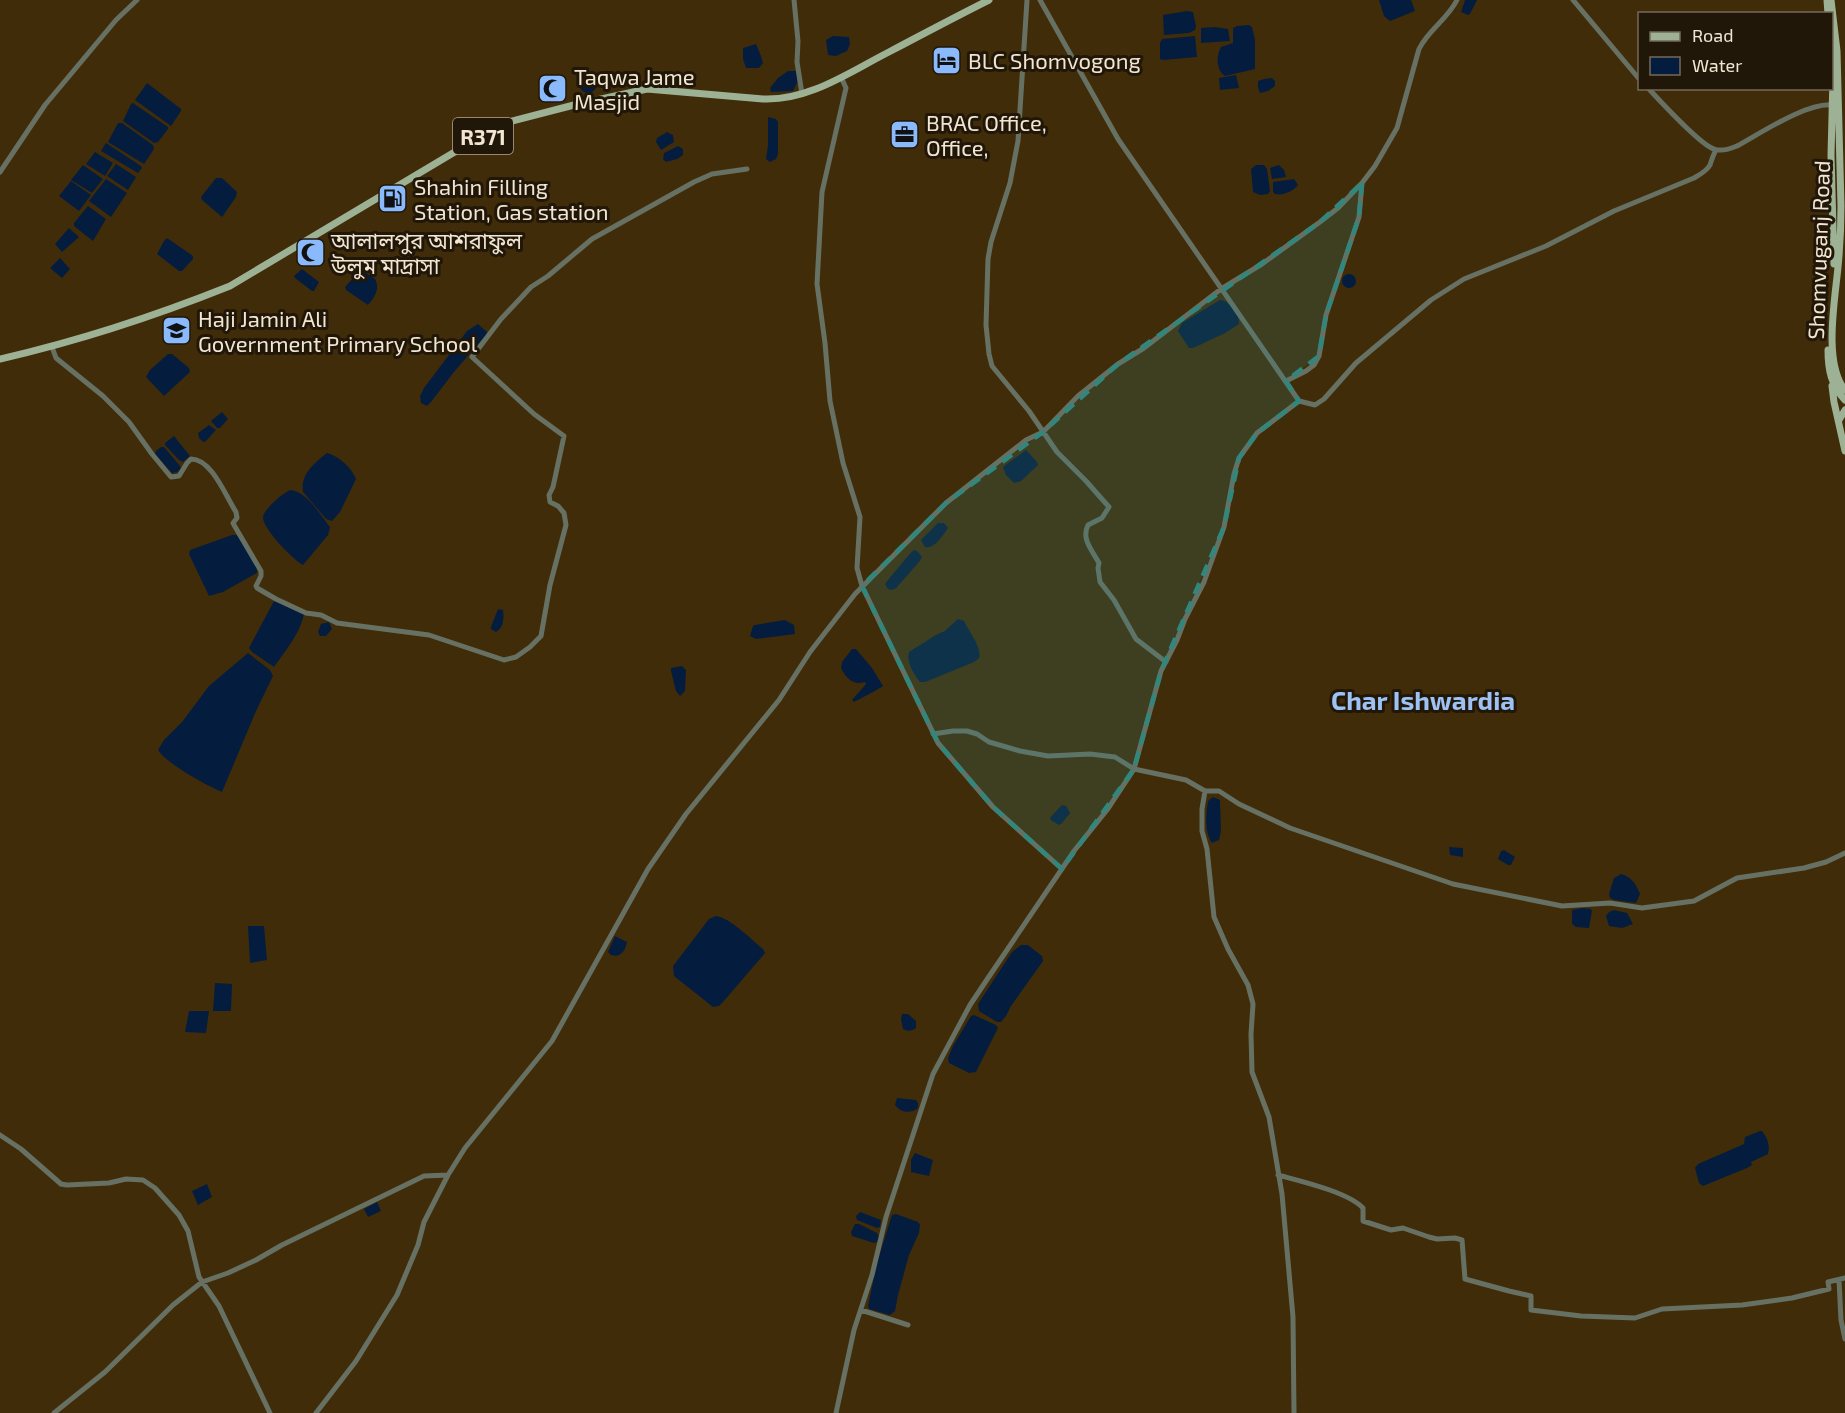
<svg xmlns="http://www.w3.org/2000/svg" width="1845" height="1413" font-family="'Exo 2','Noto Sans Bengali',sans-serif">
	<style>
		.water { fill: #041d3e }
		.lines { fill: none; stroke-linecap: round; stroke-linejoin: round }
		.minor { stroke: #677163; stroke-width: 5 }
		.major { stroke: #9db294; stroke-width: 7 }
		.marked { fill: #31877d; fill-opacity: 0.2; stroke: #31877d; stroke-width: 4.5; stroke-dasharray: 12 8; stroke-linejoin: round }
		.labels { text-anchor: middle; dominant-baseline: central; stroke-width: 6; stroke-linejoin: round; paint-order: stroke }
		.shield { fill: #201709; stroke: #b3a796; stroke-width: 1.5 }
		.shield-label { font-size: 21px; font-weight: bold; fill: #f2e5d2 }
		.poi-label { font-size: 22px; fill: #f2e5d2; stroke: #201709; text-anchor: start }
		.street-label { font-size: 22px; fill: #f2e5d2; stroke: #201709 }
		.quarter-label { font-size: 26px; font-weight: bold; fill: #9ec2f3; stroke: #201709 }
	</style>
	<rect width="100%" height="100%" fill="#412c09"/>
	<path class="water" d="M 1379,0 L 1411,0 L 1415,11 L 1390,21 L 1384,16 Z
		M 1465,0 L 1477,0 L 1470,14 L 1468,15 L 1461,12 Z
		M 1187,11 L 1193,12 L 1196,26 L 1195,30 L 1189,33 L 1164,35 L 1163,15 Z
		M 1249,25 L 1252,27 L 1255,40 L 1255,69 L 1225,76 C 1216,70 1216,56 1221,47 L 1233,43 L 1233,28 L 1237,26 Z
		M 1215,27 L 1228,29 L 1230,41 L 1201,43 L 1201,28 Z
		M 833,36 L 849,37 L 850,44 L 847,51 L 836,56 L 828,55 L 826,40 Z
		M 1195,36 L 1197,57 L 1163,60 L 1160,59 L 1160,43 L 1162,39 Z
		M 756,44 L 761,56 L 763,63 L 759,68 L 746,68 L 743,59 L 743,48 Z
		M 788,71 L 796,71 L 798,81 L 793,91 L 771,92 L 770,88 L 778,78 Z
		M 1236,75 L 1239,88 L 1220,90 L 1219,78 Z
		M579 84a9 9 0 1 1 18 0a9 9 0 1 1-18 0Z
		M 1272,78 L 1275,81 L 1275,86 L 1268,91 L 1260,93 L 1258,88 L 1258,81 L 1264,79 Z
		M 147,83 L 181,109 L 181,111 L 171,126 L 135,100 Z
		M 133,103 L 168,127 L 168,129 L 158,142 L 154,143 L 123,121 L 131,104 Z
		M 768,117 L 776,119 L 778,122 L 778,154 L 776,159 L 770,162 L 766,159 L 768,145 Z
		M 118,123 L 122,123 L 153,145 L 154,149 L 144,164 L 108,142 Z
		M 667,132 L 673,135 L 674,142 L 661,150 L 656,142 L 657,138 Z
		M 106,143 L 141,166 L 142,168 L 138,173 L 101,151 Z
		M 678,146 L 683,149 L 683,155 L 677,159 L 666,162 L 663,159 L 664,153 Z
		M 95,152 L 113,163 L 105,176 L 86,164 Z
		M 116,164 L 136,177 L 128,190 L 107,176 Z
		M 83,165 L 103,179 L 92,193 L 71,180 Z
		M 1256,165 L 1264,165 L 1267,169 L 1270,191 L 1268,194 L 1260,195 L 1253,192 L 1251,169 Z
		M 1279,165 L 1284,170 L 1286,177 L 1272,179 L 1270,168 Z
		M 216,178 L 222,178 L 237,192 L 236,197 L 222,217 L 202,200 L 201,197 Z
		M 106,179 L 127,193 L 111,217 L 89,201 Z
		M 1294,179 L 1298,185 C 1294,191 1282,196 1275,194 L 1273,192 L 1273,182 Z
		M 71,181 L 91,195 L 79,211 L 59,196 Z
		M 88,206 L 106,219 L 93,241 L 74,226 L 74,223 Z
		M 69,228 L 79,237 L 62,252 L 55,244 Z
		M 167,238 L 193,256 L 193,259 L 182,271 L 179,271 L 157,254 L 164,241 Z
		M 60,258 L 70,269 L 62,278 L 50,268 Z
		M 302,269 L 319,282 L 314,291 L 312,291 L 295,278 L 294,276 Z
		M 366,273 L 375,279 C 380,289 375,297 368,305 L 346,290 L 345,287 L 355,276 Z
		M1342 281a7 7 0 1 1 14 0a7 7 0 1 1-14 0Z
		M 1220,300 C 1230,301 1240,314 1239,324 L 1225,333 L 1193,348 L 1189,348 L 1178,331 L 1182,323 Z
		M 478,324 L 487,332 L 486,335 L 454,372 L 431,402 L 427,406 L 421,403 L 420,396 L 424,388 L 467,331 Z
		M 168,354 L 172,354 L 189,368 L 190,372 L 164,396 L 146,377 L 150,370 Z
		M 222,412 L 228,419 L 220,428 L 217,428 L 211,421 Z
		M 209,425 L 216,430 L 206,441 L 203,442 L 199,438 L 198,433 Z
		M 174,436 L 190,456 L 183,462 L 179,460 L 165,445 L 165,443 Z
		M 161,447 L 164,447 L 180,466 L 181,469 L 177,472 L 172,473 L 155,454 L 156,451 Z
		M 1026,450 L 1037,462 L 1038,465 L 1021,481 L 1014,483 L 1006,475 L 1003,467 Z
		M 327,453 C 339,456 351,467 356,479 L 340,512 L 332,521 L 326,519 L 303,492 C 300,475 314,463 327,453 Z
		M 290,490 C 307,491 320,515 330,527 L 328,535 L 303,565 C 293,560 262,528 263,517 C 264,509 283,493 290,490 Z
		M 938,523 L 944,523 L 948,528 C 942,536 935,549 925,547 L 921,540 Z
		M 232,535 L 237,535 L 257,567 L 257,573 L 223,592 L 209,596 L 189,554 L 190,550 Z
		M 914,550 L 917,551 L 922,557 L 919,562 L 896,588 L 892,590 L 888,589 L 885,584 C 888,580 911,552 914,550 Z
		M 274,601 L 304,614 C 300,634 285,651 274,667 L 252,652 L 249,648 Z
		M 498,609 L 503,610 C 504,617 504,628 496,632 L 491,629 L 491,627 Z
		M 958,619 L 964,621 C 969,632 982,647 979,658 L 974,662 L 925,682 L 920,682 C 914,674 906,662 909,652 L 936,635 L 945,631 Z
		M 785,620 L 794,625 L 795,634 L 756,639 L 750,636 L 753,626 L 755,625 Z
		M 329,622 L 332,629 L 326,636 L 320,636 L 318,632 L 321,624 Z
		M 852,649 L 856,649 L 872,668 L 883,686 C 881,688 858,700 854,702 L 852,700 L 866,684 L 865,682 C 853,686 846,678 841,668 L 842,662 Z
		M 248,653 L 270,670 L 273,676 L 256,711 L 222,792 C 206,785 167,764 158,750 L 164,740 L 182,722 L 209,686 Z
		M 682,666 L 686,670 L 685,691 L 680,696 L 676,691 L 671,671 L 671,668 Z
		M 1213,797 L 1220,800 L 1221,831 L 1219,840 L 1212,843 C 1204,831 1206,815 1208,801 Z
		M 1062,805 L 1066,806 L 1070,813 L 1062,823 L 1059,825 L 1051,820 L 1050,818 Z
		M 1449,847 L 1463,848 L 1463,857 L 1450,855 Z
		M 1504,850 L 1515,857 L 1511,865 L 1508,865 L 1498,859 L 1501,851 Z
		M 1621,874 C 1632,877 1636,884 1640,894 L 1636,903 L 1614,900 L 1610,898 L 1609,894 L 1614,878 Z
		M 1582,908 L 1591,909 L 1592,911 L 1589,928 L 1576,927 L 1572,924 L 1572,910 Z
		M 1614,910 L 1627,913 L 1633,924 L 1622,928 L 1609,926 L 1606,916 L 1609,912 Z
		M 716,916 C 729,917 752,940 763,949 L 765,953 L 723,1002 L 719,1006 L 713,1007 L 674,976 L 673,966 L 709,919 Z
		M 248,926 L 264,926 L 267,960 L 250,963 Z
		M 615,936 L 627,942 C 625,951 621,958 611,955 L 608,952 Z
		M 1021,945 L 1028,945 L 1042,956 L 1043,961 L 1011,1006 L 1006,1016 L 1001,1022 L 997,1022 L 979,1011 L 978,1004 L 1012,952 Z
		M 215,983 L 232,984 L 231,1011 L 213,1011 Z
		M 189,1011 L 209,1011 L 206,1033 L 185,1032 Z
		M 902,1014 L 908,1014 L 916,1021 L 916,1028 C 912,1031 908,1032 903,1029 L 901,1019 Z
		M 971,1016 L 974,1015 L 996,1025 L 998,1028 L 976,1072 L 969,1073 L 949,1063 L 948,1058 L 953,1046 Z
		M 897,1098 L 916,1100 L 918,1103 L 918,1108 C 911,1114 901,1113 895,1105 Z
		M 1760,1131 L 1762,1131 C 1768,1139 1770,1145 1768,1154 L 1751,1162 L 1752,1165 L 1747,1168 L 1703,1186 L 1699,1183 L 1695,1168 L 1698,1164 L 1744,1144 L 1745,1137 Z
		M 915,1153 L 933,1160 L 929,1176 L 911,1172 L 911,1160 Z
		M 207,1184 L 212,1197 L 198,1205 L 192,1191 Z
		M 377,1202 L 381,1211 L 368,1217 L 364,1209 Z
		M 860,1212 L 881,1220 L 880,1227 L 877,1228 L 857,1220 L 856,1216 Z
		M 896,1214 L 918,1222 L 920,1225 L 919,1233 L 909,1255 L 898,1295 L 895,1311 L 890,1315 L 869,1309 L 868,1306 L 877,1263 L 891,1218 L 892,1215 Z
		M 855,1224 L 859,1224 L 877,1233 L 879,1237 L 877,1242 L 874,1243 L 852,1236 L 851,1232 Z"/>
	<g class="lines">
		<path class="minor" d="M 794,0 L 798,41 L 797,62 L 802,94
			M 1027,0 L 1018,141 L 1010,183 L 991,242 L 988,259 L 986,325 L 989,354 L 992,366 L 1029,411 L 1057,452 L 1086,481 L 1109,507 L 1102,518 L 1088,525 C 1081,539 1092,550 1099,563 L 1098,568 L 1100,582 L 1114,600 L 1136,639 L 1166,662
			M 1040,0 L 1118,139 L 1299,401 L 1315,405 L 1324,399 L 1356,363 L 1431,300 L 1464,279 L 1546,246 L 1614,211 L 1694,178 C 1699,175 1707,171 1710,165 C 1712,159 1713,155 1716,150
			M 1573,0 L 1640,80
			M 841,77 L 846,88 L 822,192 L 817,284 L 825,343 L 830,401 L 843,463 L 860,517 L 857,568 L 862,586 L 938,743 L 993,807 L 1062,869
			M 1648,88 C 1660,101 1701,145 1714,149 C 1722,152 1730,149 1737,146 C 1761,133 1807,102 1833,105
			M 0,172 L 45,105 L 116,20 L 137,0
			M 52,347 L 56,358 L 103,396 L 129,422 L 152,454 L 171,477 L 179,476 L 187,463 L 191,459 C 212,459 226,497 236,512 L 237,518 L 233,523 L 234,525 L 261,571 L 261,576 L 256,586 L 257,588 L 276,599 L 306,613 L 321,615 L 337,623 L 429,635 L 504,660 L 516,657 L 530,647 L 541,636 L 550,585 L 566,525 L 564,513 L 558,506 L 550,502 L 549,495 L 553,487 L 564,436 L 534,414 L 472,357 L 501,319 L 531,287 L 548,276 L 592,239 L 694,182 L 712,174 L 747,169
			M 1286,381 L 1306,371 L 1314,365 L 1319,356 L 1326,315 L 1359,217 L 1362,183 L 1375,166 L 1397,128 L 1419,49 C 1429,29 1447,20 1457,0
			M 933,734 L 953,731 L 967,731 L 977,734 L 989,742 L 1020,751 L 1048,756 L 1090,754 L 1115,757 L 1134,769 L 1186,780 L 1205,791 L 1219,791 L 1239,804 L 1290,828 L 1453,884 L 1562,906 L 1610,903 L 1642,908 L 1694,901 L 1737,878 L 1804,868 L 1826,862 L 1845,853
			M 1205,791 L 1202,809 L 1202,831 L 1207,849 L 1214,917 L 1228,949 L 1248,985 L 1253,1004 L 1251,1034 L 1252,1072 L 1269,1117 L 1282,1194 L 1293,1317 L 1294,1413
			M 0,1135 L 21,1149 L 61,1184 L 67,1185 L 109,1183 L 126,1179 L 143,1180 L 155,1188 L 179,1215 L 188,1231 L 199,1277 L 219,1306 L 270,1413
			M 1278,1175 C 1300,1181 1348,1192 1363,1208 L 1363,1221 L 1391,1230 L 1403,1228 L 1429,1237 L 1437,1239 L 1455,1238 L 1462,1240 L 1465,1279 L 1509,1291 L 1531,1296 L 1531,1310 L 1581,1316 L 1635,1318 L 1662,1309 L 1742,1305 L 1792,1298 L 1829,1289 L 1828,1282 L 1845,1278
			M 1839,1280 L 1841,1320 L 1845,1339
			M 861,1310 L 908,1325
			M 54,1413 L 105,1372 L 173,1305 L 202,1282 L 228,1273 L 256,1260 L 282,1245 L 424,1176 L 448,1175
			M 316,1413 L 356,1361 L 397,1295 L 418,1245 L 424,1222 L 448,1175 L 465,1148 L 552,1041 L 648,869 L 686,814 L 779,700 L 810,652 L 855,594 L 946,503 L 1026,440 L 1043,432 L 1078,396 L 1118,364 L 1144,348 L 1221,289 L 1262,264 L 1320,222 L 1338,208 L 1362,183
			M 836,1413 L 854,1330 L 872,1275 L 886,1217 L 933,1074 L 970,1005 L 988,978 L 1074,851 L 1107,810 L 1134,769 L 1161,671 L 1177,640 L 1185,619 L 1204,582 L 1224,527 L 1234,474 L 1239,458 L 1257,433 L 1299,401"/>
		<path class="major" d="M 1827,0 L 1828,14
			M 1831,0 L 1837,51 L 1841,206 C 1841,226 1840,247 1838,267 C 1835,300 1823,363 1845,390
			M 1832,42 L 1833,78 L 1831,155 L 1834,264
			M 1828,350 C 1828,370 1831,385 1845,400
			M 0,359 C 79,341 155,316 230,286 L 453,153 L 508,122 L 574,105 L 647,89 L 763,99 C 808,101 848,73 887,53 C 921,35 955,17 989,0
			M 1832,386 L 1834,402 L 1845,451
			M 1839,420 L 1845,410"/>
	</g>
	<path class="marked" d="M 1362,183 L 1359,217 L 1326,315 L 1319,356 L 1286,381 L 1299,401 L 1257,433 L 1239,458 L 1224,527 L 1161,671 L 1134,769 L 1062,869 L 993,807 L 938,743 L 862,586 L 946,503 L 1043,432 L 1118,364 L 1320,222 Z"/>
	<defs>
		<symbol id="hotel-square" viewBox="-11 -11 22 22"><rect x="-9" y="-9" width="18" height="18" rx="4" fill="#8abafc" stroke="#201709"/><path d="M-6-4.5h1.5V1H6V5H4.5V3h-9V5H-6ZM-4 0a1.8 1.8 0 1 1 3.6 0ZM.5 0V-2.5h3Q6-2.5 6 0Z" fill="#111"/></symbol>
		<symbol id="mosque-square" viewBox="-11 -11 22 22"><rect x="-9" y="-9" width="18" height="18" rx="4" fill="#8abafc" stroke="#201709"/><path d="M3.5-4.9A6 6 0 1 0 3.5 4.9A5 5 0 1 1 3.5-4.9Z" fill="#111"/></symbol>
		<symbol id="office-square" viewBox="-11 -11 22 22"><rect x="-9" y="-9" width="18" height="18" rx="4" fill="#8abafc" stroke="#201709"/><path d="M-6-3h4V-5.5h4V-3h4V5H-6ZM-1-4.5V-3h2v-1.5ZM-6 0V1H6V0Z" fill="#111"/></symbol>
		<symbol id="fuel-square" viewBox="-11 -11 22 22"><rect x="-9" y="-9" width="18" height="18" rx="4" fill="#8abafc" stroke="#201709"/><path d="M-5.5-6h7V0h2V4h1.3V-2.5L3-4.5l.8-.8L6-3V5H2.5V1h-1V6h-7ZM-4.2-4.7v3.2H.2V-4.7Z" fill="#111"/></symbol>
		<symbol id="school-square" viewBox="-11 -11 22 22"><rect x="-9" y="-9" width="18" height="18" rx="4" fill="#8abafc" stroke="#201709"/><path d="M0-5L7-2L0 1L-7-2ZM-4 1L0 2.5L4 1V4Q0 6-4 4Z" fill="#111"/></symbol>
	</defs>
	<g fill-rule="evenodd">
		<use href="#hotel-square" x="930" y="44" width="33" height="33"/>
		<use href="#mosque-square" x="536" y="72" width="33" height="33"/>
		<use href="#office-square" x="888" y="118" width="33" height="33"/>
		<use href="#fuel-square" x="376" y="182" width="33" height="33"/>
		<use href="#mosque-square" x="294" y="236" width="33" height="33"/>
		<use href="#school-square" x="160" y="314" width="33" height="33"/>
	</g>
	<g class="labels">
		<rect class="shield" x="453" y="118" width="60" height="36" rx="4.5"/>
		<g class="shield-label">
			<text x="483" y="136">R371</text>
		</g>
		<g class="poi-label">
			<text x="968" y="60">BLC Shomvogong</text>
			<text x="574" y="76">Taqwa Jame<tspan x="574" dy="25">Masjid</tspan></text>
			<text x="926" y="122">BRAC Office,<tspan x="926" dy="25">Office,</tspan></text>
			<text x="414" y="186">Shahin Filling<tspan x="414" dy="25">Station, Gas station</tspan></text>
			<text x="331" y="240">আলালপুর আশরাফুল<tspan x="331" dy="25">উলুম মাদ্রাসা</tspan></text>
			<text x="198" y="318">Haji Jamin Ali<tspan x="198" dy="25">Government Primary School</tspan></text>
		</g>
		<g class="street-label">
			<text transform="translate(1818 250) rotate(-88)">Shomvuganj Road</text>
		</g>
		<g class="quarter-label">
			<text x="1423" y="699">Char Ishwardia</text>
		</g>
	</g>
	<rect x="1638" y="12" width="195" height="78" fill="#201709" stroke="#746959" stroke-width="1.5"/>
	<rect x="1650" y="32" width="30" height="9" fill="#9db294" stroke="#746959" stroke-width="1.5"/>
	<text x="1692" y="42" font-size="18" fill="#f2e5d2">Road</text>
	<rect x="1650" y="57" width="30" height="18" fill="#041d3e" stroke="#746959" stroke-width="1.5"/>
	<text x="1692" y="72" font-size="18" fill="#f2e5d2">Water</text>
</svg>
